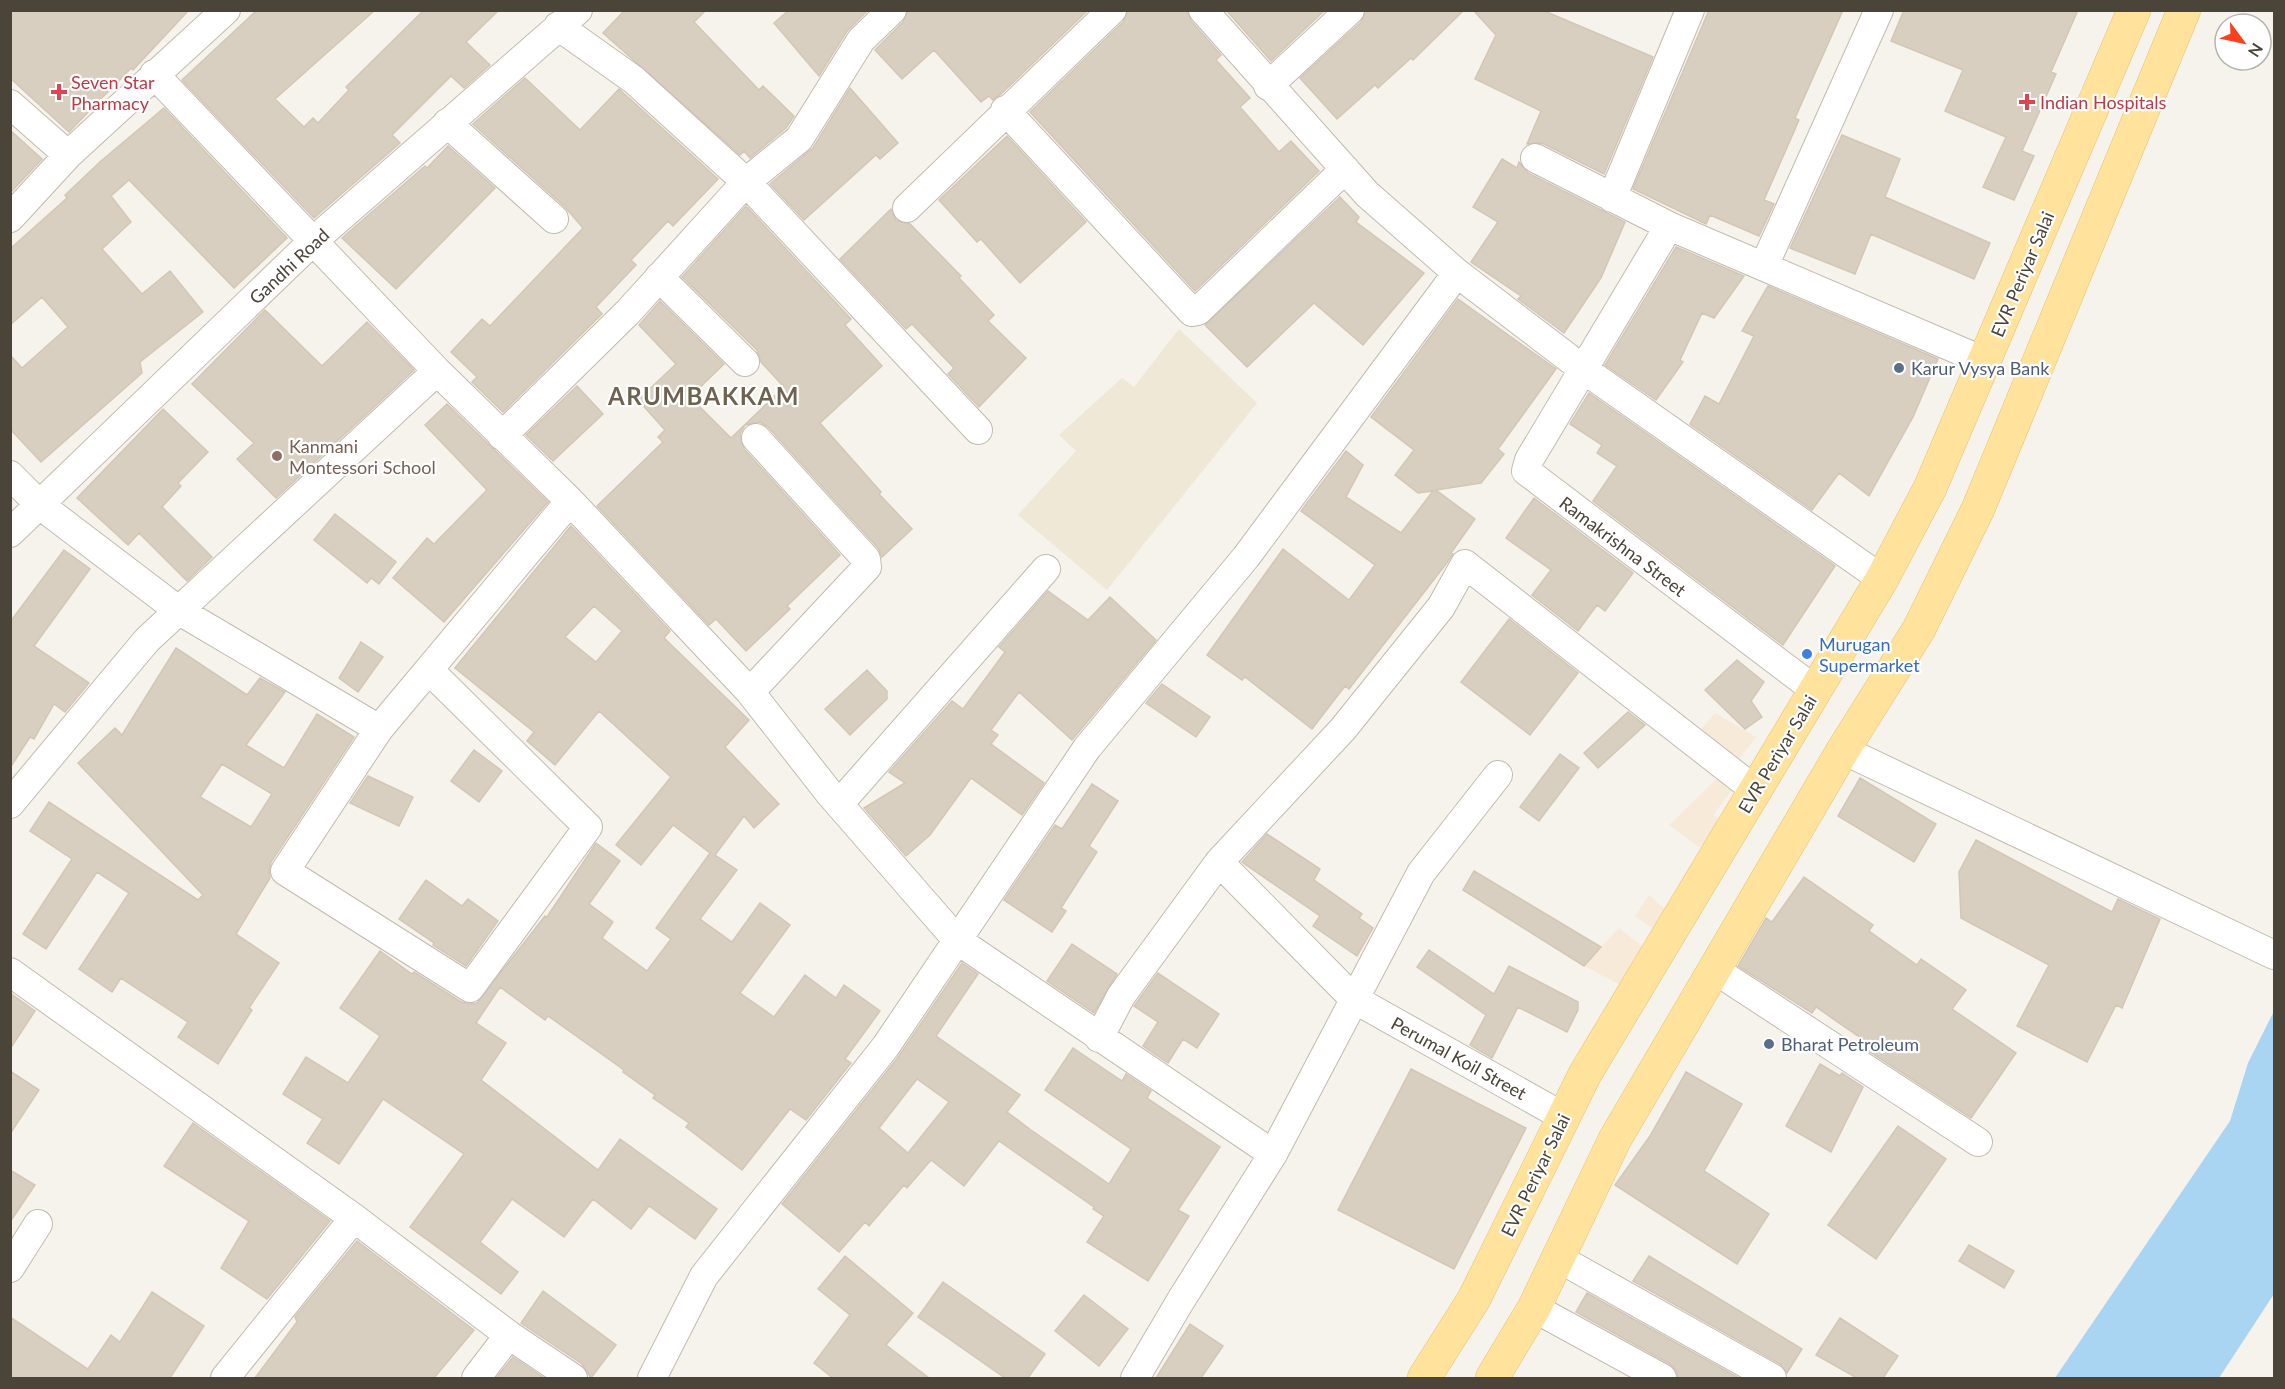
<svg xmlns="http://www.w3.org/2000/svg" width="2285" height="1389" font-family="Lato,sans-serif">
	<style>
		.commercial { fill: #f7ead8 }
		.education { fill: #efe8d6 }
		.water { fill: #a9d4f2 }
		.building { fill: #d8cfc1; stroke: #d3c7b4; stroke-width: 1.5; fill-rule: evenodd }
		.lines { fill: none; stroke-linecap: round; stroke-linejoin: round }
		.street-casing { stroke: #c2bbae; stroke-width: 30 }
		.primary-casing { stroke: #e6c16a; stroke-width: 34 }
		.street { stroke: #fff; stroke-width: 28 }
		.primary { stroke: #ffe39c; stroke-width: 33 }
		.health-dot { fill: #e0444e; stroke: #fff; stroke-width: 2 }
		.service-dot { fill: #5c6f8a; stroke: #fff; stroke-width: 2 }
		.education-dot { fill: #8d6e63; stroke: #fff; stroke-width: 2 }
		.shop-dot { fill: #3f7fe0; stroke: #fff; stroke-width: 2 }
		.labels { text-anchor: middle; dominant-baseline: central; stroke-width: 4.5; stroke-linejoin: round; paint-order: stroke }
		.health-label { font-size: 18px; fill: #be3a42; stroke: #fff; text-anchor: start }
		.street-label { font-size: 18px; fill: #4b4439; stroke: #fff }
		.service-label { font-size: 18px; fill: #4e5e75; stroke: #fff; text-anchor: start }
		.education-label { font-size: 18px; fill: #785e54; stroke: #fff; text-anchor: start }
		.shop-label { font-size: 18px; fill: #366cbe; stroke: #fff; text-anchor: start }
		.district-label { font-size: 24px; font-weight: bold; letter-spacing: 1.5px; fill: #6e6250; stroke: #fff }
	</style>
	<rect width="100%" height="100%" fill="#f6f3ec"/>
	<path class="commercial" d="M 1715,713 L 1756,737 L 1730,770 L 1692,740 Z
		M 1719,777 L 1732,790 L 1713,815 L 1734,827 L 1699,847 L 1669,825 Z
		M 1649,895 L 1670,914 L 1658,932 L 1635,916 Z
		M 1619,928 L 1656,957 L 1626,988 L 1584,966 Z"/>
	<path class="education" d="M 1179,329 L 1257,403 L 1107,590 L 1018,515 L 1076,451 L 1059,435 L 1122,378 L 1134,387 Z"/>
	<path class="water" d="M 2274,1011 L 2274,1294 L 2219,1378 L 2055,1378 L 2230,1121 L 2248,1063 Z"/>
	<path class="building" d="M 10,10 L 189,10 L 133,70 L 131,68 L 69,132 L 10,78 Z
		M 257,10 L 375,10 L 275,99 L 304,127 L 313,118 L 318,123 L 349,90 L 346,87 L 424,10 L 499,10 L 466,42 L 490,65 L 464,88 L 451,76 L 392,135 L 400,143 L 314,218 L 182,80 Z
		M 625,10 L 706,10 L 694,22 L 759,90 L 763,86 L 794,116 L 786,128 L 750,158 L 744,151 L 740,155 L 603,33 Z
		M 789,10 L 868,10 L 847,31 L 819,76 L 774,23 Z
		M 908,10 L 1088,10 L 1001,94 L 993,100 L 989,96 L 981,102 L 934,50 L 902,79 L 875,50 L 903,22 Z
		M 1128,10 L 1187,10 L 1191,21 L 1221,55 L 1216,60 L 1250,98 L 1240,107 L 1279,152 L 1291,141 L 1319,171 L 1195,291 L 1030,112 L 1123,22 Z
		M 1226,10 L 1325,10 L 1271,61 Z
		M 1366,10 L 1464,10 L 1413,60 L 1411,58 L 1378,88 L 1375,85 L 1337,119 L 1300,78 L 1361,22 Z
		M 1473,10 L 1542,10 L 1653,57 L 1604,174 L 1542,143 L 1527,144 L 1541,111 L 1475,79 L 1496,35 Z
		M 1709,10 L 1843,10 L 1795,118 L 1799,120 L 1764,200 L 1774,204 L 1759,236 L 1710,215 L 1706,224 L 1633,189 Z
		M 1904,10 L 2078,10 L 2051,72 L 2056,74 L 2022,151 L 2034,156 L 2014,200 L 1983,187 L 2006,137 L 1945,111 L 1963,70 L 1891,41 Z
		M 525,78 L 580,130 L 619,89 L 718,179 L 673,226 L 668,221 L 631,260 L 636,265 L 596,307 L 602,314 L 503,412 L 472,382 L 477,377 L 451,352 L 482,319 L 490,326 L 583,228 L 565,207 L 473,124 Z
		M 850,88 L 898,143 L 880,159 L 876,155 L 804,220 L 770,184 L 813,148 Z
		M 164,108 L 287,238 L 234,288 L 129,180 L 111,196 L 131,222 L 102,249 L 142,294 L 170,271 L 203,312 L 140,362 L 142,373 L 41,462 L 10,429 L 10,355 L 22,368 L 68,327 L 42,297 L 10,325 L 10,249 L 67,198 L 65,195 L 101,161 Z
		M 10,130 L 42,159 L 10,193 Z
		M 1842,135 L 1900,159 L 1885,197 L 1990,243 L 1974,279 L 1871,234 L 1855,274 L 1790,248 Z
		M 1007,136 L 1086,222 L 1020,283 L 981,239 L 977,242 L 939,200 Z
		M 448,146 L 495,188 L 396,289 L 342,238 L 425,166 L 427,168 Z
		M 1502,159 L 1517,168 L 1519,162 L 1528,173 L 1625,222 L 1601,278 L 1564,333 L 1518,299 L 1521,296 L 1471,262 L 1498,222 L 1473,207 Z
		M 1340,197 L 1359,217 L 1356,222 L 1424,273 L 1363,345 L 1314,303 L 1247,367 L 1205,325 Z
		M 746,206 L 851,319 L 845,325 L 882,366 L 820,423 L 881,492 L 879,494 L 912,529 L 882,557 L 878,548 L 768,427 L 760,422 L 745,425 L 740,434 L 744,449 L 840,555 L 787,606 L 790,609 L 746,651 L 716,619 L 709,625 L 597,506 L 663,442 L 658,437 L 665,430 L 638,400 L 676,364 L 639,325 L 660,301 L 724,364 L 690,397 L 731,438 L 784,387 L 761,362 L 757,350 L 682,277 Z
		M 891,209 L 896,220 L 910,224 L 961,276 L 959,278 L 994,315 L 988,321 L 1026,358 L 979,407 L 948,374 L 954,368 L 912,324 L 906,329 L 840,259 Z
		M 1676,247 L 1744,276 L 1714,318 L 1702,313 L 1680,360 L 1683,362 L 1656,400 L 1605,365 Z
		M 1768,286 L 1938,359 L 1913,417 L 1869,496 L 1839,473 L 1812,510 L 1690,424 L 1705,396 L 1719,404 L 1754,336 L 1742,331 Z
		M 1458,299 L 1556,369 L 1498,449 L 1504,454 L 1481,483 L 1436,490 L 1475,519 L 1451,553 L 1453,554 L 1446,564 L 1349,689 L 1345,686 L 1312,729 L 1245,677 L 1242,680 L 1207,655 L 1283,549 L 1349,600 L 1375,565 L 1301,511 L 1346,451 L 1363,465 L 1346,497 L 1401,533 L 1433,491 L 1418,493 L 1395,475 L 1414,450 L 1371,417 Z
		M 265,310 L 322,366 L 367,322 L 414,370 L 276,498 L 237,459 L 254,443 L 192,384 Z
		M 577,386 L 603,414 L 553,461 L 526,435 Z
		M 1589,393 L 1835,566 L 1783,645 L 1593,501 L 1617,466 L 1597,453 L 1602,445 L 1570,424 Z
		M 447,404 L 548,502 L 444,622 L 393,578 L 427,538 L 434,544 L 487,490 L 425,425 Z
		M 163,409 L 208,452 L 178,483 L 181,486 L 162,507 L 212,557 L 187,581 L 139,533 L 128,545 L 77,498 Z
		M 1534,498 L 1633,573 L 1605,611 L 1597,605 L 1578,631 L 1532,595 L 1551,570 L 1506,538 Z
		M 335,514 L 396,562 L 379,584 L 371,578 L 367,583 L 314,540 Z
		M 571,526 L 670,631 L 664,638 L 749,720 L 725,747 L 779,804 L 754,828 L 744,816 L 715,855 L 737,870 L 700,919 L 732,942 L 760,903 L 790,925 L 740,993 L 774,1017 L 805,975 L 836,998 L 844,985 L 880,1011 L 845,1059 L 851,1063 L 806,1120 L 790,1109 L 742,1170 L 686,1127 L 689,1123 L 653,1098 L 655,1095 L 623,1072 L 624,1070 L 548,1016 L 545,1020 L 500,987 L 476,1023 L 506,1043 L 481,1080 L 598,1170 L 620,1139 L 717,1209 L 695,1239 L 649,1206 L 631,1229 L 593,1199 L 564,1237 L 512,1199 L 480,1242 L 518,1272 L 501,1294 L 410,1227 L 464,1154 L 383,1099 L 339,1164 L 307,1143 L 323,1119 L 283,1094 L 306,1057 L 348,1083 L 380,1036 L 340,1008 L 380,951 L 412,974 L 414,972 L 461,1002 L 470,1004 L 477,1003 L 545,916 L 547,917 L 596,843 L 620,861 L 589,904 L 613,922 L 602,938 L 647,971 L 671,939 L 656,928 L 710,853 L 673,825 L 641,865 L 616,845 L 671,777 L 599,711 L 555,765 L 527,741 L 534,732 L 455,668 ZM 594,606 L 622,631 L 596,662 L 565,637 Z
		M 64,550 L 90,569 L 34,646 L 89,683 L 65,712 L 54,704 L 34,739 L 30,737 L 10,768 L 10,622 Z
		M 1048,591 L 1088,620 L 1110,597 L 1156,640 L 1072,740 L 1019,692 L 991,730 L 998,735 L 991,744 L 1044,783 L 1022,815 L 971,778 L 930,835 L 906,856 L 864,808 L 905,783 L 889,772 L 952,701 L 963,709 L 1005,652 L 999,647 Z
		M 1509,619 L 1578,673 L 1530,735 L 1461,682 Z
		M 361,642 L 383,657 L 358,692 L 339,678 Z
		M 176,648 L 247,695 L 260,678 L 285,692 L 246,745 L 284,768 L 317,714 L 354,737 L 271,862 L 269,870 L 270,878 L 236,934 L 279,963 L 249,1008 L 252,1010 L 218,1064 L 178,1037 L 188,1022 L 121,978 L 112,992 L 79,969 L 129,893 L 97,872 L 46,949 L 23,934 L 72,859 L 30,831 L 49,802 L 198,900 L 203,895 L 78,763 L 115,728 L 122,735 ZM 222,764 L 272,794 L 251,827 L 200,797 Z
		M 1737,660 L 1764,682 L 1751,701 L 1762,717 L 1745,729 L 1705,690 Z
		M 867,670 L 887,691 L 887,699 L 850,735 L 825,709 Z
		M 1162,684 L 1210,717 L 1196,737 L 1146,703 Z
		M 1628,712 L 1645,725 L 1598,768 L 1584,753 Z
		M 474,750 L 502,771 L 479,802 L 451,781 Z
		M 1560,754 L 1579,768 L 1539,821 L 1520,807 Z
		M 368,776 L 413,797 L 399,826 L 350,803 Z
		M 1860,778 L 1936,824 L 1914,862 L 1838,816 Z
		M 1092,784 L 1118,801 L 1089,846 L 1097,852 L 1061,908 L 1066,911 L 1052,932 L 1004,900 L 1055,825 L 1062,829 Z
		M 1267,834 L 1320,869 L 1314,880 L 1362,914 L 1359,918 L 1373,928 L 1357,956 L 1313,926 L 1320,916 L 1242,862 Z
		M 1976,840 L 2112,912 L 2118,899 L 2160,919 L 2122,1008 L 2116,1005 L 2087,1062 L 2017,1026 L 2049,965 L 1961,918 L 1959,872 Z
		M 1474,871 L 1601,947 L 1584,966 L 1463,890 Z
		M 1804,877 L 1873,925 L 1869,931 L 1917,965 L 1921,959 L 1966,990 L 1952,1009 L 2016,1053 L 1971,1118 L 1861,1046 L 1865,1041 L 1816,1007 L 1812,1013 L 1738,966 L 1766,918 L 1772,922 Z
		M 426,880 L 462,906 L 468,899 L 498,921 L 466,966 L 433,945 L 434,943 L 399,919 Z
		M 1072,944 L 1117,974 L 1094,1013 L 1047,981 Z
		M 1429,950 L 1494,994 L 1509,966 L 1578,1002 L 1578,1010 L 1567,1032 L 1518,1007 L 1492,1058 L 1470,1045 L 1486,1015 L 1417,967 Z
		M 962,963 L 978,974 L 936,1036 L 1020,1095 L 1007,1112 L 1031,1130 L 1109,1184 L 1131,1149 L 1045,1090 L 1073,1048 L 1122,1081 L 1126,1074 L 1151,1091 L 1147,1098 L 1220,1147 L 1178,1210 L 1189,1216 L 1148,1281 L 1087,1242 L 1104,1216 L 1093,1209 L 1094,1207 L 999,1141 L 964,1186 L 931,1160 L 907,1188 L 904,1185 L 869,1226 L 865,1222 L 839,1252 L 782,1204 L 899,1056 ZM 917,1079 L 949,1102 L 908,1153 L 879,1128 Z
		M 1158,973 L 1219,1014 L 1197,1048 L 1183,1039 L 1168,1063 L 1143,1046 L 1158,1022 L 1134,1006 Z
		M 10,993 L 35,1011 L 10,1049 Z
		M 1820,1064 L 1840,1076 L 1842,1073 L 1863,1087 L 1831,1152 L 1786,1126 Z
		M 1411,1069 L 1526,1128 L 1454,1269 L 1338,1210 Z
		M 10,1071 L 39,1090 L 10,1134 Z
		M 1686,1072 L 1742,1104 L 1704,1171 L 1769,1214 L 1737,1264 L 1615,1185 L 1650,1136 Z
		M 193,1123 L 330,1221 L 267,1299 L 221,1268 L 249,1221 L 164,1166 Z
		M 1898,1126 L 1946,1159 L 1876,1259 L 1828,1225 Z
		M 10,1170 L 35,1185 L 10,1222 Z
		M 357,1241 L 474,1330 L 434,1378 L 255,1378 L 297,1322 L 295,1317 Z
		M 1969,1245 L 2014,1271 L 2004,1288 L 1959,1261 Z
		M 845,1256 L 913,1313 L 886,1345 L 929,1378 L 833,1378 L 814,1363 L 850,1315 L 818,1289 Z
		M 1649,1256 L 1802,1349 L 1787,1373 L 1780,1364 L 1633,1281 Z
		M 943,1282 L 1045,1354 L 1028,1378 L 1005,1378 L 918,1317 Z
		M 543,1291 L 616,1345 L 591,1378 L 582,1364 L 521,1323 Z
		M 152,1292 L 204,1326 L 170,1378 L 10,1378 L 10,1317 L 88,1369 L 111,1335 L 120,1342 Z
		M 1587,1293 L 1739,1378 L 1678,1378 L 1676,1370 L 1670,1364 L 1576,1312 Z
		M 1084,1295 L 1128,1329 L 1099,1366 L 1055,1331 Z
		M 1840,1318 L 1898,1356 L 1883,1378 L 1857,1378 L 1816,1355 Z
		M 1190,1324 L 1223,1346 L 1201,1378 L 1156,1378 Z
		M 513,1357 L 544,1378 L 496,1378 Z"/>
	<g class="lines">
		<defs>
			<path id="street" d="M 1203,10 L 1367,194 L 1457,273 L 1583,369 L 1882,579
				M 558,26 L 634,80 L 746,182 L 978,430
				M 154,74 L 437,371 L 570,501 L 750,692 L 830,794 L 957,940 L 1273,1154
				M 1268,86 L 1350,10
				M 10,104 L 68,155
				M 1005,110 L 1192,312 L 1198,311 L 1345,169
				M 447,123 L 554,219
				M 1535,158 L 1669,226 L 1984,361
				M 1612,198 L 1690,10
				M 907,208 L 1112,10
				M 10,218 L 68,155 L 226,10
				M 1669,226 L 1529,460 L 1526,471 L 1815,690
				M 1764,266 L 1879,10
				M 659,277 L 745,362
				M 502,436 L 628,312 L 746,182 L 799,139 L 861,40 L 892,10
				M 10,475 L 40,505 L 178,610 L 379,729
				M 10,533 L 312,242 L 578,10
				M 429,670 L 588,827 L 470,988 L 285,871 L 379,729 L 570,501
				M 750,692 L 867,567 L 866,559 L 756,438
				M 1843,750 L 2274,955
				M 10,804 L 147,640 L 437,371
				M 839,804 L 1046,569
				M 1219,862 L 1354,999 L 1564,1117
				M 1715,970 L 1978,1142
				M 10,972 L 354,1218 L 509,1335 L 573,1378
				M 1099,1038 L 1121,996 L 1219,862 L 1343,729 L 1441,607 L 1465,564 L 1755,790
				M 1558,1258 L 1772,1378
				M 10,1268 L 38,1224
				M 1534,1308 L 1662,1378
				M 225,1378 L 354,1218
				M 476,1378 L 509,1335
				M 652,1378 L 704,1276 L 886,1046 L 1087,748 L 1246,557 L 1457,273
				M 1135,1378 L 1181,1300 L 1273,1154 L 1421,873 L 1498,775"/>
			<path id="primary" d="M 1424,1378 L 1474,1299 L 1585,1074 L 1882,579 L 1930,488 L 2134,10
				M 1492,1378 L 1534,1308 L 1615,1139 L 1843,750 L 1919,629 L 1978,509 L 2184,10"/>
		</defs>
		<use href="#street" class="street-casing"/>
		<use href="#primary" class="primary-casing"/>
		<use href="#street" class="street"/>
		<use href="#primary" class="primary"/>
	</g>
	<g class="health-dot">
		<path d="M56 83h6v6h6v6h-6v6h-6v-6h-6v-6h6z"/>
		<path d="M2024 93h6v6h6v6h-6v6h-6v-6h-6v-6h6z"/>
	</g>
	<g class="service-dot">
		<circle cx="1899" cy="368" r="6"/>
		<circle cx="1769" cy="1044" r="6"/>
	</g>
	<circle class="education-dot" cx="277" cy="456" r="6"/>
	<circle class="shop-dot" cx="1807" cy="654" r="6"/>
	<g class="labels">
		<g class="health-label">
			<text x="71" y="82">Seven Star<tspan x="71" dy="21">Pharmacy</tspan></text>
			<text x="2040" y="102">Indian Hospitals</text>
		</g>
		<g class="street-label">
			<text transform="translate(289 266) rotate(-43)">Gandhi Road</text>
			<text transform="translate(2022 274) rotate(-67)">EVR Periyar Salai</text>
			<text transform="translate(1623 546) rotate(37)">Ramakrishna Street</text>
			<text transform="translate(1777 754) rotate(-59)">EVR Periyar Salai</text>
			<text transform="translate(1459 1058) rotate(29)">Perumal Koil Street</text>
			<text transform="translate(1535 1175) rotate(-64)">EVR Periyar Salai</text>
		</g>
		<g class="service-label">
			<text x="1911" y="368">Karur Vysya Bank</text>
			<text x="1781" y="1044">Bharat Petroleum</text>
		</g>
		<g class="education-label">
			<text x="289" y="446">Kanmani<tspan x="289" dy="21">Montessori School</tspan></text>
		</g>
		<g class="shop-label">
			<text x="1819" y="644">Murugan<tspan x="1819" dy="21">Supermarket</tspan></text>
		</g>
		<g class="district-label">
			<text x="704" y="395">ARUMBAKKAM</text>
		</g>
	</g>
	<rect width="2285" height="1389" fill="none" stroke="#4b4439" stroke-width="24"/>
	<g transform="translate(2243 42) rotate(123)"><circle r="28" fill="#ffffff" stroke="#b7b4b0" stroke-width="1.5"/>
	<path d="M0-4.5L10 22L0 15L-10 22Z" fill="#fc3f1d"/>
	<text y="-9" font-size="16" font-weight="bold" text-anchor="middle" fill="#4b4439">N</text>
	</g>
</svg>
